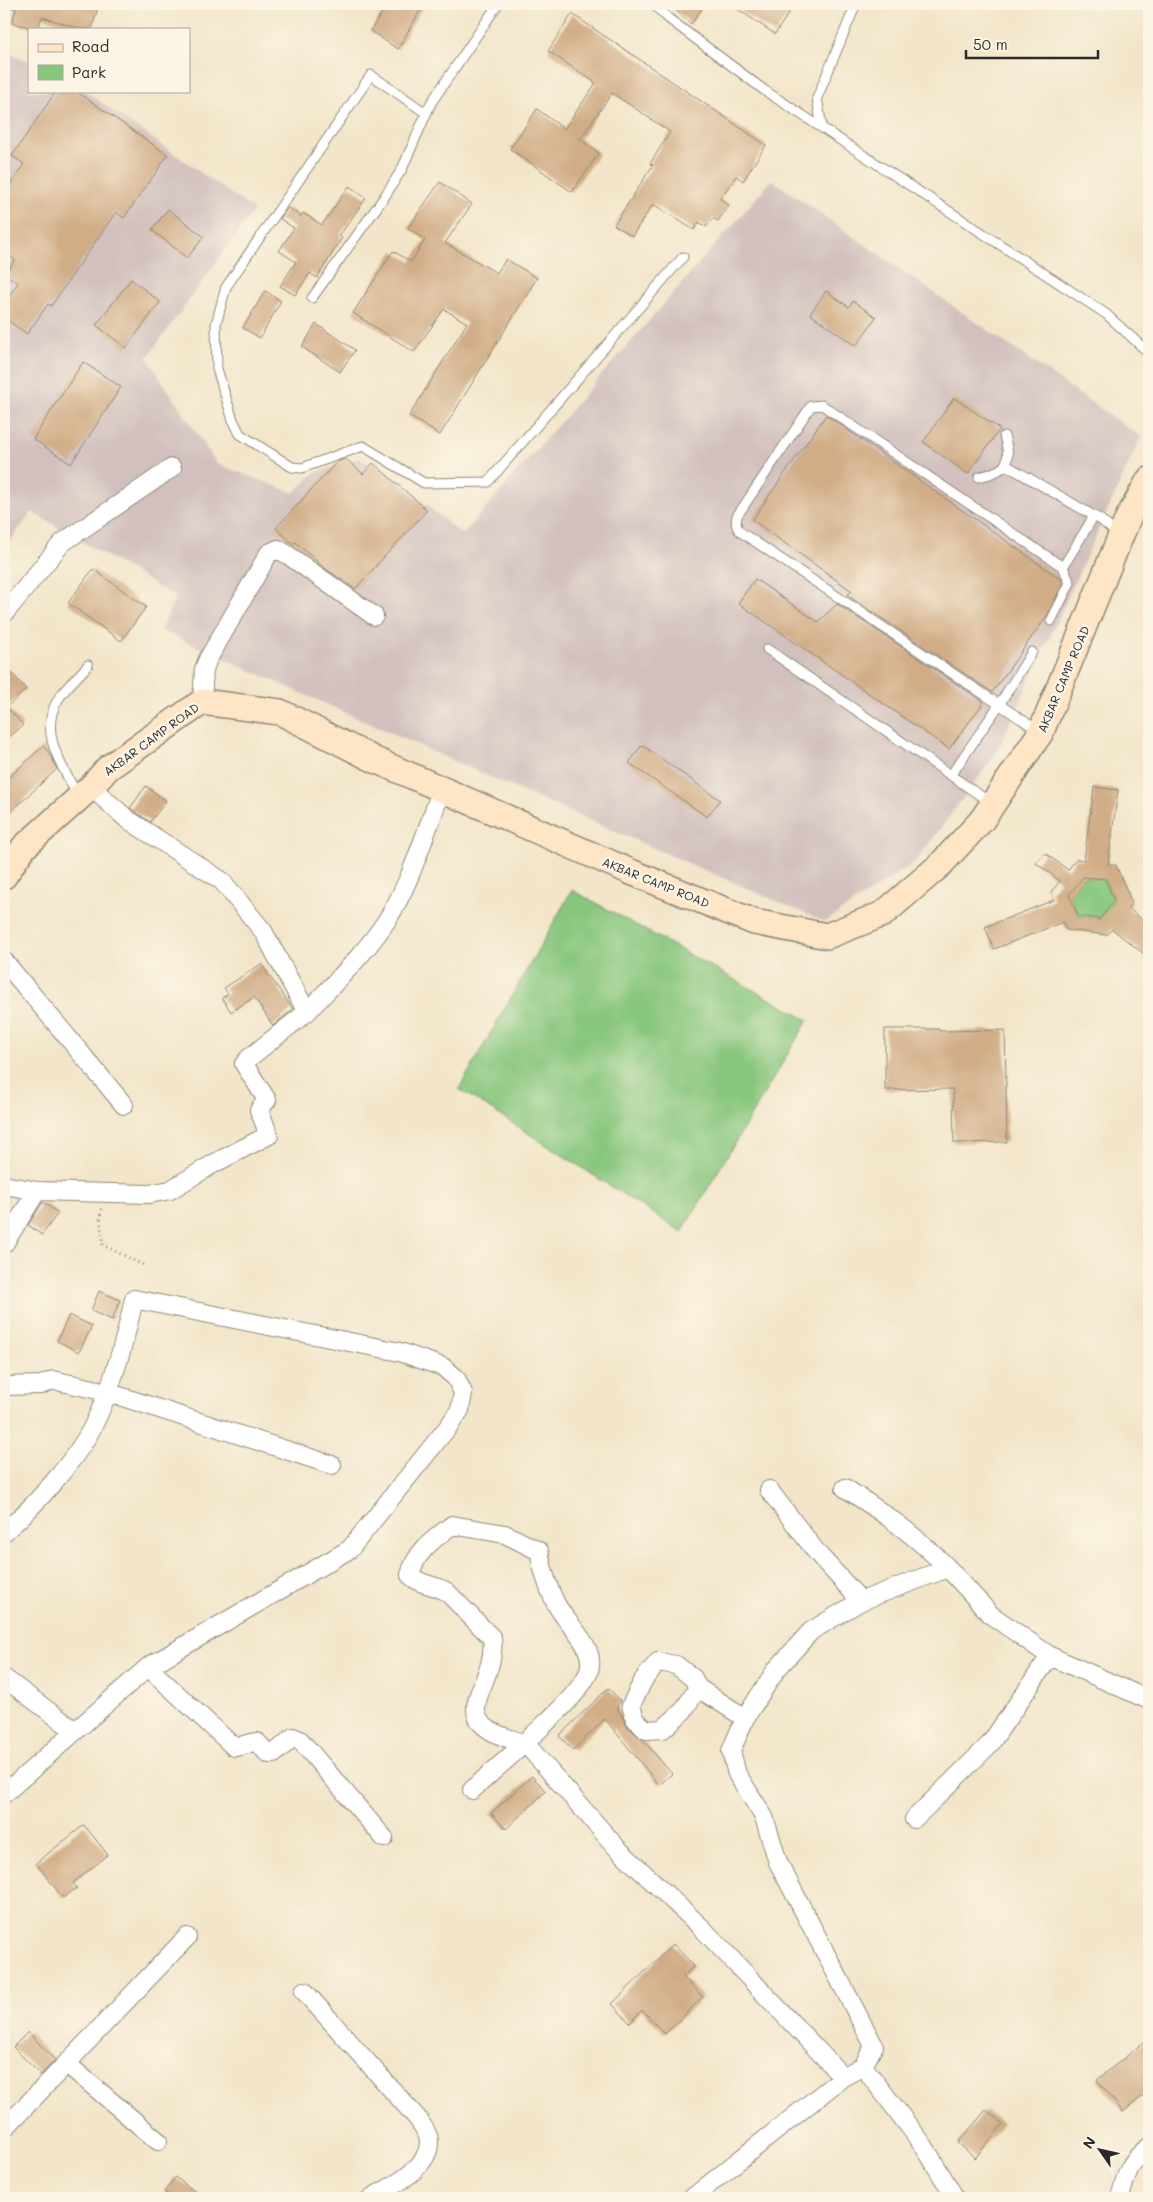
<svg xmlns="http://www.w3.org/2000/svg" width="1153" height="2202" font-family="Mali,sans-serif">
	<style>
		.industrial { fill: #d1c0bd }
		.green { fill: #87c67d; stroke: #597854 }
		.building { fill: #d1ad87; fill-rule: evenodd }
		.lines { fill: none; stroke-linecap: round; stroke-linejoin: round }
		.lane-casing { stroke: #8e887a; stroke-width: 11 }
		.street-casing { stroke: #8e887a; stroke-width: 20 }
		.secondary-casing { stroke: #8e887a; stroke-width: 28 }
		.path { stroke: #8e887a; stroke-width: 3; stroke-dasharray: 1 4; stroke-linecap: butt }
		.lane { stroke: #fff; stroke-width: 9 }
		.street { stroke: #fff; stroke-width: 18 }
		.secondary { stroke: #fde5c5; stroke-width: 25 }
		.labels { text-anchor: middle; dominant-baseline: central; stroke-width: 5; stroke-linejoin: round; paint-order: stroke }
		.street-label { font-size: 12px; fill: #2b2b2b; stroke: #fcf5e5 }
	</style>
	<rect width="100%" height="100%" fill="#fcf5e5"/>
	<filter id="ink" filterUnits="userSpaceOnUse"><feTurbulence type="fractalNoise" baseFrequency=".02" numOctaves="2"/><feDisplacementMap in="SourceGraphic" scale="10" xChannelSelector="R" yChannelSelector="G"/><feConvolveMatrix kernelMatrix="1 2 1 2 8 2 1 2 1" color-interpolation-filters="sRGB"/></filter>
	<filter id="wash" filterUnits="userSpaceOnUse"><feTurbulence type="fractalNoise" baseFrequency=".0096" numOctaves="4" result="noise"/><feDisplacementMap in="SourceGraphic" scale="20" xChannelSelector="R" yChannelSelector="G"/><feGaussianBlur stdDeviation="1.12" result="paint"/><feColorMatrix in="noise" values="0 0 0 0 0 0 0 0 0 0 0 0 0 0 0 0 0 1.4 0 .05"/><feComposite in="paint" operator="in"/></filter>
	<g filter="url(#wash)">
		<rect width="100%" height="100%" fill="#f2e5c9"/>
		<path class="industrial" d="M 4,52 L 29,61 L 29,91 L 85,91 L 254,210 L 147,358 L 217,464 L 294,493 L 314,473 L 358,458 L 389,473 L 462,535 L 772,180 L 1141,437 L 996,754 L 916,861 L 825,922 L 510,786 L 160,630 L 176,597 L 32,512 L 4,549 Z"/>
		<path class="green" d="M 1083,877 L 1105,879 L 1114,900 L 1100,919 L 1078,916 L 1069,895 Z
			M 572,890 L 808,1020 L 682,1232 L 459,1089 Z"/>
		<g id="blocks">
			<path class="building" d="M 10,4 L 99,4 L 92,29 L 81,29 L 42,17 L 38,29 L 12,23 L 16,9 L 10,7 Z
				M 388,4 L 424,4 L 398,49 L 370,31 Z
				M 669,4 L 705,4 L 691,24 Z
				M 730,4 L 779,4 L 790,11 L 775,34 Z
				M 572,14 L 766,145 L 743,181 L 736,176 L 720,199 L 729,205 L 718,221 L 713,218 L 706,227 L 699,222 L 694,230 L 653,204 L 632,236 L 614,225 L 653,165 L 650,164 L 670,132 L 612,93 L 580,139 L 599,153 L 572,192 L 510,149 L 537,109 L 564,129 L 596,83 L 548,51 Z
				M 56,91 L 76,91 L 168,155 L 124,218 L 116,212 L 51,306 L 48,304 L 27,334 L 4,318 L 4,303 L 18,283 L 5,274 L 15,260 L 4,252 L 4,194 L 24,164 L 12,156 Z
				M 440,182 L 472,204 L 445,243 L 497,273 L 506,259 L 537,278 L 440,435 L 409,416 L 467,323 L 444,309 L 414,352 L 353,313 L 393,251 L 411,262 L 425,240 L 408,228 Z
				M 349,186 L 366,198 L 339,236 L 342,238 L 317,278 L 310,273 L 295,295 L 280,286 L 296,262 L 279,251 L 294,228 L 280,219 L 288,208 L 301,216 L 303,213 L 322,225 Z
				M 168,209 L 204,237 L 187,258 L 152,230 Z
				M 131,279 L 160,302 L 126,348 L 96,325 Z
				M 265,291 L 281,301 L 260,338 L 243,328 Z
				M 826,291 L 849,307 L 853,301 L 876,317 L 856,346 L 810,314 Z
				M 316,324 L 355,350 L 340,372 L 302,347 Z
				M 83,362 L 121,387 L 71,464 L 33,439 Z
				M 954,398 L 1000,429 L 968,474 L 923,442 Z
				M 826,415 L 1062,580 L 1063,583 L 1047,616 L 993,691 L 992,692 L 847,595 L 852,591 L 752,520 Z
				M 346,459 L 363,474 L 373,463 L 427,510 L 355,589 L 322,566 L 295,542 L 293,544 L 276,528 L 337,462 Z
				M 93,569 L 146,607 L 121,641 L 68,603 Z
				M 755,579 L 818,622 L 837,604 L 984,702 L 949,749 L 738,603 Z
				M 4,664 L 26,689 L 7,707 L 23,725 L 4,742 Z
				M 642,745 L 720,800 L 707,817 L 629,763 Z
				M 43,746 L 49,753 L 57,769 L 4,818 L 4,782 Z
				M 146,786 L 166,801 L 150,822 L 130,808 Z
				M 1094,787 L 1118,790 L 1108,864 L 1116,865 L 1132,903 L 1128,908 L 1149,925 L 1149,958 L 1112,929 L 1107,935 L 1066,930 L 1063,922 L 994,949 L 985,927 L 1054,900 L 1051,892 L 1060,881 L 1036,863 L 1045,853 L 1068,870 L 1076,859 L 1084,860 ZM 1083,877 L 1105,879 L 1114,900 L 1100,919 L 1078,916 L 1069,895 Z
				M 261,964 L 293,1009 L 273,1026 L 254,997 L 231,1012 L 222,998 L 228,994 L 224,988 Z
				M 885,1029 L 939,1029 L 939,1031 L 1005,1030 L 1007,1142 L 954,1143 L 953,1089 L 885,1090 Z
				M 43,1202 L 58,1213 L 42,1235 L 28,1225 Z
				M 99,1291 L 120,1300 L 112,1320 L 91,1311 Z
				M 69,1315 L 92,1326 L 79,1352 L 57,1341 Z
				M 608,1688 L 621,1701 L 617,1707 L 627,1726 L 643,1740 L 672,1774 L 659,1785 L 605,1719 L 573,1750 L 559,1736 Z
				M 532,1776 L 546,1791 L 506,1829 L 491,1813 Z
				M 84,1825 L 108,1855 L 73,1883 L 77,1888 L 63,1898 L 36,1863 Z
				M 673,1944 L 694,1966 L 683,1977 L 703,1997 L 665,2034 L 642,2010 L 630,2023 L 612,2004 Z
				M 28,2032 L 55,2060 L 41,2075 L 13,2047 Z
				M 1149,2038 L 1149,2091 L 1123,2112 L 1097,2080 Z
				M 986,2110 L 1003,2124 L 975,2158 L 958,2143 Z
				M 175,2177 L 204,2198 L 174,2198 L 164,2192 Z"/>
		</g>
	</g>
	<g filter="url(#ink)">
		<use href="#blocks" fill-opacity="0" stroke="#8e887a" stroke-width="1"/>
		<g class="lines">
			<defs>
				<path id="lane" d="M 653,4 L 669,19 L 764,90 L 1106,314 L 1149,353
					M 426,113 L 371,75 L 226,287 L 216,324 L 217,369 L 233,420 L 240,434 L 292,467 L 302,468 L 363,446 L 424,483 L 488,482 L 683,257
					M 822,128 L 817,98 L 856,4
					M 312,298 L 385,196 L 402,169 L 431,103 L 498,4
					M 1006,465 L 1101,520 L 1118,535
					M 979,477 C 1006,470 1013,465 1004,436
					M 1051,621 L 1070,583 L 1063,567
					M 767,649 L 991,803
					M 1039,731 L 745,535 C 737,530 735,526 737,516 L 811,406 L 822,405 L 1063,567 L 1094,516
					M 951,775 L 999,705 L 1032,652
					M 78,796 C 62,766 37,731 59,698 C 67,686 79,676 88,665"/>
				<path id="street" d="M 4,614 L 62,543 L 172,468
					M 202,702 L 204,669 L 208,659 L 269,553 L 278,549 L 288,555 L 374,616
					M 91,787 L 127,819 L 222,881 L 263,931 L 307,1012 C 334,983 365,954 387,920 C 411,883 425,832 442,790
					M 4,961 L 124,1105
					M 4,1185 L 37,1191 L 149,1194 L 170,1190 L 213,1164 L 269,1135 L 259,1110 L 267,1100 L 244,1064 L 249,1058 L 307,1012
					M 4,1244 L 37,1191
					M 4,1386 L 41,1385 L 53,1380 L 107,1392 L 332,1465
					M 845,1488 C 884,1513 915,1535 948,1568
					M 769,1490 L 818,1554 L 861,1601
					M 4,1532 C 34,1507 77,1459 94,1424 C 113,1385 125,1341 134,1299 L 400,1352 L 443,1367 L 456,1378 L 463,1393 L 460,1410 L 448,1427 L 350,1549 L 148,1667 L 4,1794
					M 148,1667 L 234,1747 C 243,1747 248,1742 257,1742 L 268,1754 L 274,1754 L 293,1737 L 300,1740 L 384,1838
					M 4,1678 L 74,1730
					M 698,1688 L 683,1711 L 663,1729 L 646,1730 L 635,1719 L 631,1705 L 644,1679 L 658,1662 L 676,1665 L 693,1678 L 698,1688 L 745,1718
					M 525,1743 C 434,1721 499,1688 492,1638 L 447,1592 C 434,1584 419,1585 410,1575 C 416,1551 434,1539 452,1525 L 505,1534 L 539,1551 C 542,1568 548,1587 555,1602 C 566,1626 604,1650 585,1679 C 571,1702 544,1724 525,1743 L 617,1848 L 702,1928 L 843,2077
					M 472,1790 L 525,1743
					M 914,1819 L 990,1744 L 1050,1656
					M 304,1991 L 418,2119 C 421,2124 426,2130 428,2136 C 436,2165 391,2187 371,2198
					M 67,2064 L 158,2141
					M 863,2066 L 924,2146 L 955,2198
					M 4,2129 L 187,1937
					M 692,2198 L 843,2077 L 863,2066 L 874,2046 L 778,1862 L 764,1817 L 737,1774 L 731,1751 L 745,1718 L 776,1670 L 811,1631 L 861,1601 L 948,1568 L 991,1615 L 1050,1656 L 1149,1700
					M 1120,2198 C 1126,2175 1129,2161 1149,2147"/>
				<path id="secondary" d="M 4,876 L 24,847 L 91,787 L 108,768 L 202,702 L 280,712 L 375,760 L 631,872 L 754,922 L 827,936 L 883,914 L 940,865 L 982,820 L 1041,732 L 1128,518 L 1149,480"/>
			</defs>
			<use href="#lane" class="lane-casing"/>
			<use href="#street" class="street-casing"/>
			<use href="#secondary" class="secondary-casing"/>
			<path class="path" d="M 102,1209 L 100,1216 L 103,1245 L 143,1265"/>
			<use href="#lane" class="lane"/>
			<use href="#street" class="street"/>
			<use href="#secondary" class="secondary"/>
		</g>
	</g>
	<g class="labels">
		<g class="street-label">
			<text transform="translate(1063 679) rotate(-67)">AKBAR CAMP ROAD</text>
			<text transform="translate(151 739) rotate(-36)">AKBAR CAMP ROAD</text>
			<text transform="translate(656 882) rotate(22)">AKBAR CAMP ROAD</text>
		</g>
	</g>
	<rect width="1153" height="2202" fill="none" stroke="#fcf5e5" stroke-width="20"/>
	<rect x="28" y="28" width="162" height="65" fill="#fcf5e5" stroke="#a8a49b"/>
	<rect x="38" y="44" width="25" height="8" fill="#fde5c5" stroke="#a8a49b"/>
	<text x="72" y="52" font-size="15" fill="#2b2b2b">Road</text>
	<rect x="38" y="65" width="25" height="15" fill="#87c67d" stroke="#a8a49b"/>
	<text x="72" y="78" font-size="15" fill="#2b2b2b">Park</text>
	<g transform="translate(1100 2150) rotate(304)" stroke="#fcf5e5" stroke-width="4" paint-order="stroke">
	<path d="M0-4L9 19L0 12L-9 19Z" fill="#2b2b2b"/>
	<text y="-8" font-size="14" font-weight="bold" text-anchor="middle" fill="#2b2b2b">N</text>
	</g>
	<path d="M966 50v8h132v-8" fill="none" stroke="#2b2b2b" stroke-width="2.5"/>
	<text x="973" y="50" font-size="15" fill="#2b2b2b" stroke="#fcf5e5" stroke-width="4" paint-order="stroke">50 m</text>
</svg>
